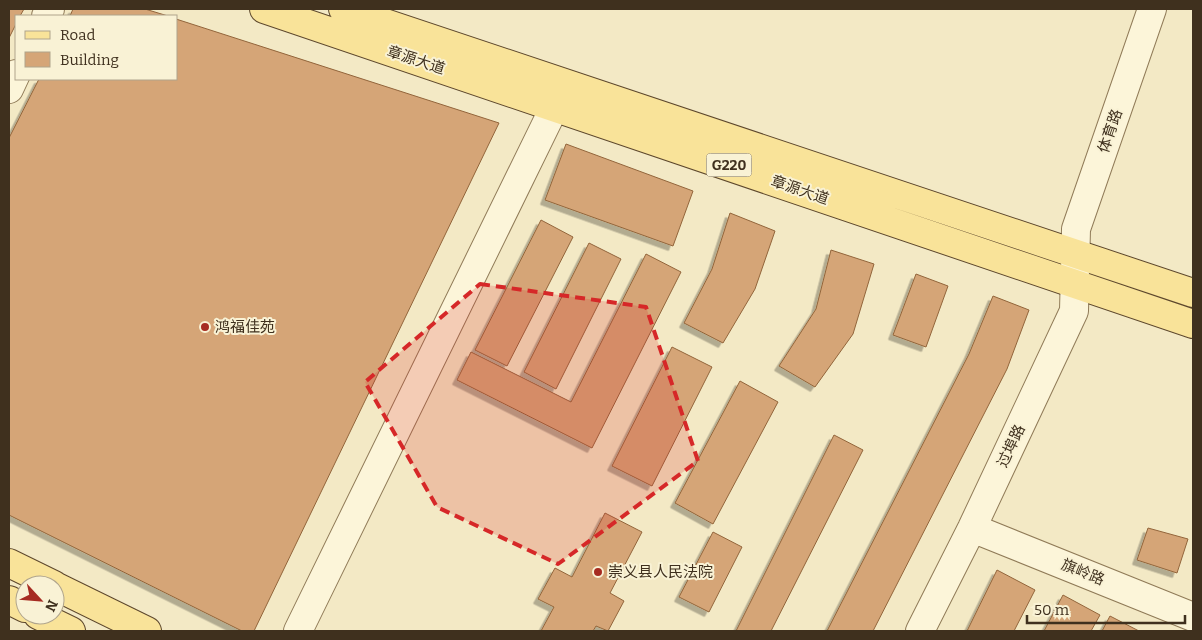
<svg xmlns="http://www.w3.org/2000/svg" width="1202" height="640" font-family="Bitter,'Noto Sans SC',serif">
	<style>
		.building { fill: #d5a577; stroke: #92653b; filter: url(#shadow) }
		.lines { fill: none; stroke-linecap: round; stroke-linejoin: round }
		.minor-casing { stroke: #907b58; stroke-width: 30 }
		.major-casing { stroke: #5e482d; stroke-width: 30 }
		.minor { stroke: #fcf5d9; stroke-width: 28 }
		.major { stroke: #f9e399; stroke-width: 28 }
		.marked { fill: #d62828; fill-opacity: 0.2; stroke: #d62828; stroke-width: 4; stroke-dasharray: 10 6; stroke-linejoin: round }
		.poi-dot { fill: #a62b21; stroke: #f9f2d5; stroke-width: 2 }
		.labels { text-anchor: middle; dominant-baseline: central; stroke-width: 4; stroke-linejoin: round; paint-order: stroke }
		.shield { fill: #f9f2d5; stroke: #776a55; stroke-width: 1 }
		.shield-label { font-size: 14px; font-weight: bold; fill: #3f301e }
		.street-label { font-size: 15px; fill: #3f301e; stroke: #f9f2d5 }
		.poi-label { font-size: 15px; fill: #3f301e; stroke: #f9f2d5; text-anchor: start }
	</style>
	<defs>
		<filter id="shadow"><feDropShadow dx="-4.5" dy="4.5" stdDeviation="0" flood-color="#0004"/></filter>
	</defs>
	<rect width="100%" height="100%" fill="#f3e9c5"/>
	<path class="building" d="M 9,9 L 24,9 L 20,16 L 16,16 L 16,24 L 9,38 Z
		M 73,9 L 145,9 L 168,16 L 70,16 Z
		M 176,19 L 499,123 L 254,631 L 242,631 L 9,515 L 9,138 L 39,79 L 176,79 Z
		M 566,144 L 693,191 L 673,246 L 545,200 Z
		M 730,213 L 775,231 L 755,289 L 723,343 L 684,323 L 712,269 Z
		M 541,220 L 573,237 L 507,366 L 475,350 Z
		M 589,243 L 621,259 L 556,389 L 524,372 Z
		M 831,250 L 874,264 L 853,334 L 815,387 L 779,366 L 816,309 Z
		M 646,254 L 681,272 L 592,448 L 457,380 L 471,352 L 571,402 Z
		M 916,274 L 948,286 L 926,347 L 893,335 Z
		M 993,296 L 1029,310 L 1007,369 L 873,631 L 827,631 L 969,354 Z
		M 672,347 L 712,367 L 652,486 L 612,466 Z
		M 740,381 L 778,402 L 713,524 L 675,503 Z
		M 834,435 L 863,450 L 771,631 L 736,631 Z
		M 605,513 L 642,532 L 610,593 L 624,601 L 608,631 L 596,626 L 593,631 L 541,631 L 554,607 L 538,599 L 555,568 L 572,577 Z
		M 1148,528 L 1188,539 L 1177,573 L 1137,560 Z
		M 713,532 L 742,547 L 709,612 L 679,597 Z
		M 997,570 L 1035,590 L 1014,631 L 967,631 Z
		M 1063,595 L 1100,615 L 1091,631 L 1044,631 Z
		M 1110,616 L 1139,631 L 1102,631 Z"/>
	<g class="lines">
		<defs>
			<path id="minor" d="M 46,16 L 50,9
				M 9,89 L 16,74
				M 972,528 L 1193,617
				M 298,631 L 555,106 L 562,86
				M 920,631 L 972,528 L 1074,311 L 1076,229 L 1152,9"/>
			<path id="major" d="M 264,9 L 1193,324
				M 343,9 L 1193,293
				M 9,563 L 54,585
				M 55,586 L 147,631
				M 9,600 L 25,608
				M 38,615 L 71,631"/>
		</defs>
		<use href="#minor" class="minor-casing"/>
		<use href="#major" class="major-casing"/>
		<use href="#minor" class="minor"/>
		<use href="#major" class="major"/>
	</g>
	<path class="marked" d="M 480,284 L 646,307 L 698,461 L 558,564 L 437,507 L 365,382 Z"/>
	<g class="poi-dot">
		<circle cx="205" cy="327" r="5"/>
		<circle cx="598" cy="572" r="5"/>
	</g>
	<g class="labels">
		<rect class="shield" x="706.5" y="153.5" width="45" height="23" rx="4"/>
		<g class="shield-label">
			<text x="729" y="165">G220</text>
		</g>
		<g class="street-label">
			<text transform="translate(416 60) rotate(18)">章源大道</text>
			<text transform="translate(1110 131) rotate(-71)">体育路</text>
			<text transform="translate(800 190) rotate(19)">章源大道</text>
			<text transform="translate(1011 446) rotate(-65)">过埠路</text>
			<text transform="translate(1083 572) rotate(22)">旗岭路</text>
		</g>
		<g class="poi-label">
			<text x="215" y="327">鸿福佳苑</text>
			<text x="608" y="572">崇义县人民法院</text>
		</g>
	</g>
	<rect width="1202" height="640" fill="none" stroke="#3f301e" stroke-width="20"/>
	<rect x="15" y="15" width="162" height="65" fill="#f9f2d5" stroke="#afa48c"/>
	<rect x="25" y="31" width="25" height="8" fill="#f9e399" stroke="#afa48c"/>
	<text x="60" y="40" font-size="15" fill="#3f301e">Road</text>
	<rect x="25" y="52" width="25" height="15" fill="#d5a577" stroke="#afa48c"/>
	<text x="60" y="65" font-size="15" fill="#3f301e">Building</text>
	<g transform="translate(40 600) rotate(116)"><circle r="24" fill="#f9f2d5" stroke="#afa48c"/>
	<path d="M0-4L9 19L0 12L-9 19Z" fill="#a62b21"/>
	<text y="-8" font-size="14" font-weight="bold" text-anchor="middle" fill="#3f301e">N</text>
	</g>
	<path d="M1027 615v8h158v-8" fill="none" stroke="#3f301e" stroke-width="2.5"/>
	<text x="1034" y="615" font-size="15" fill="#3f301e" stroke="#f9f2d5" stroke-width="4" paint-order="stroke">50 m</text>
</svg>
